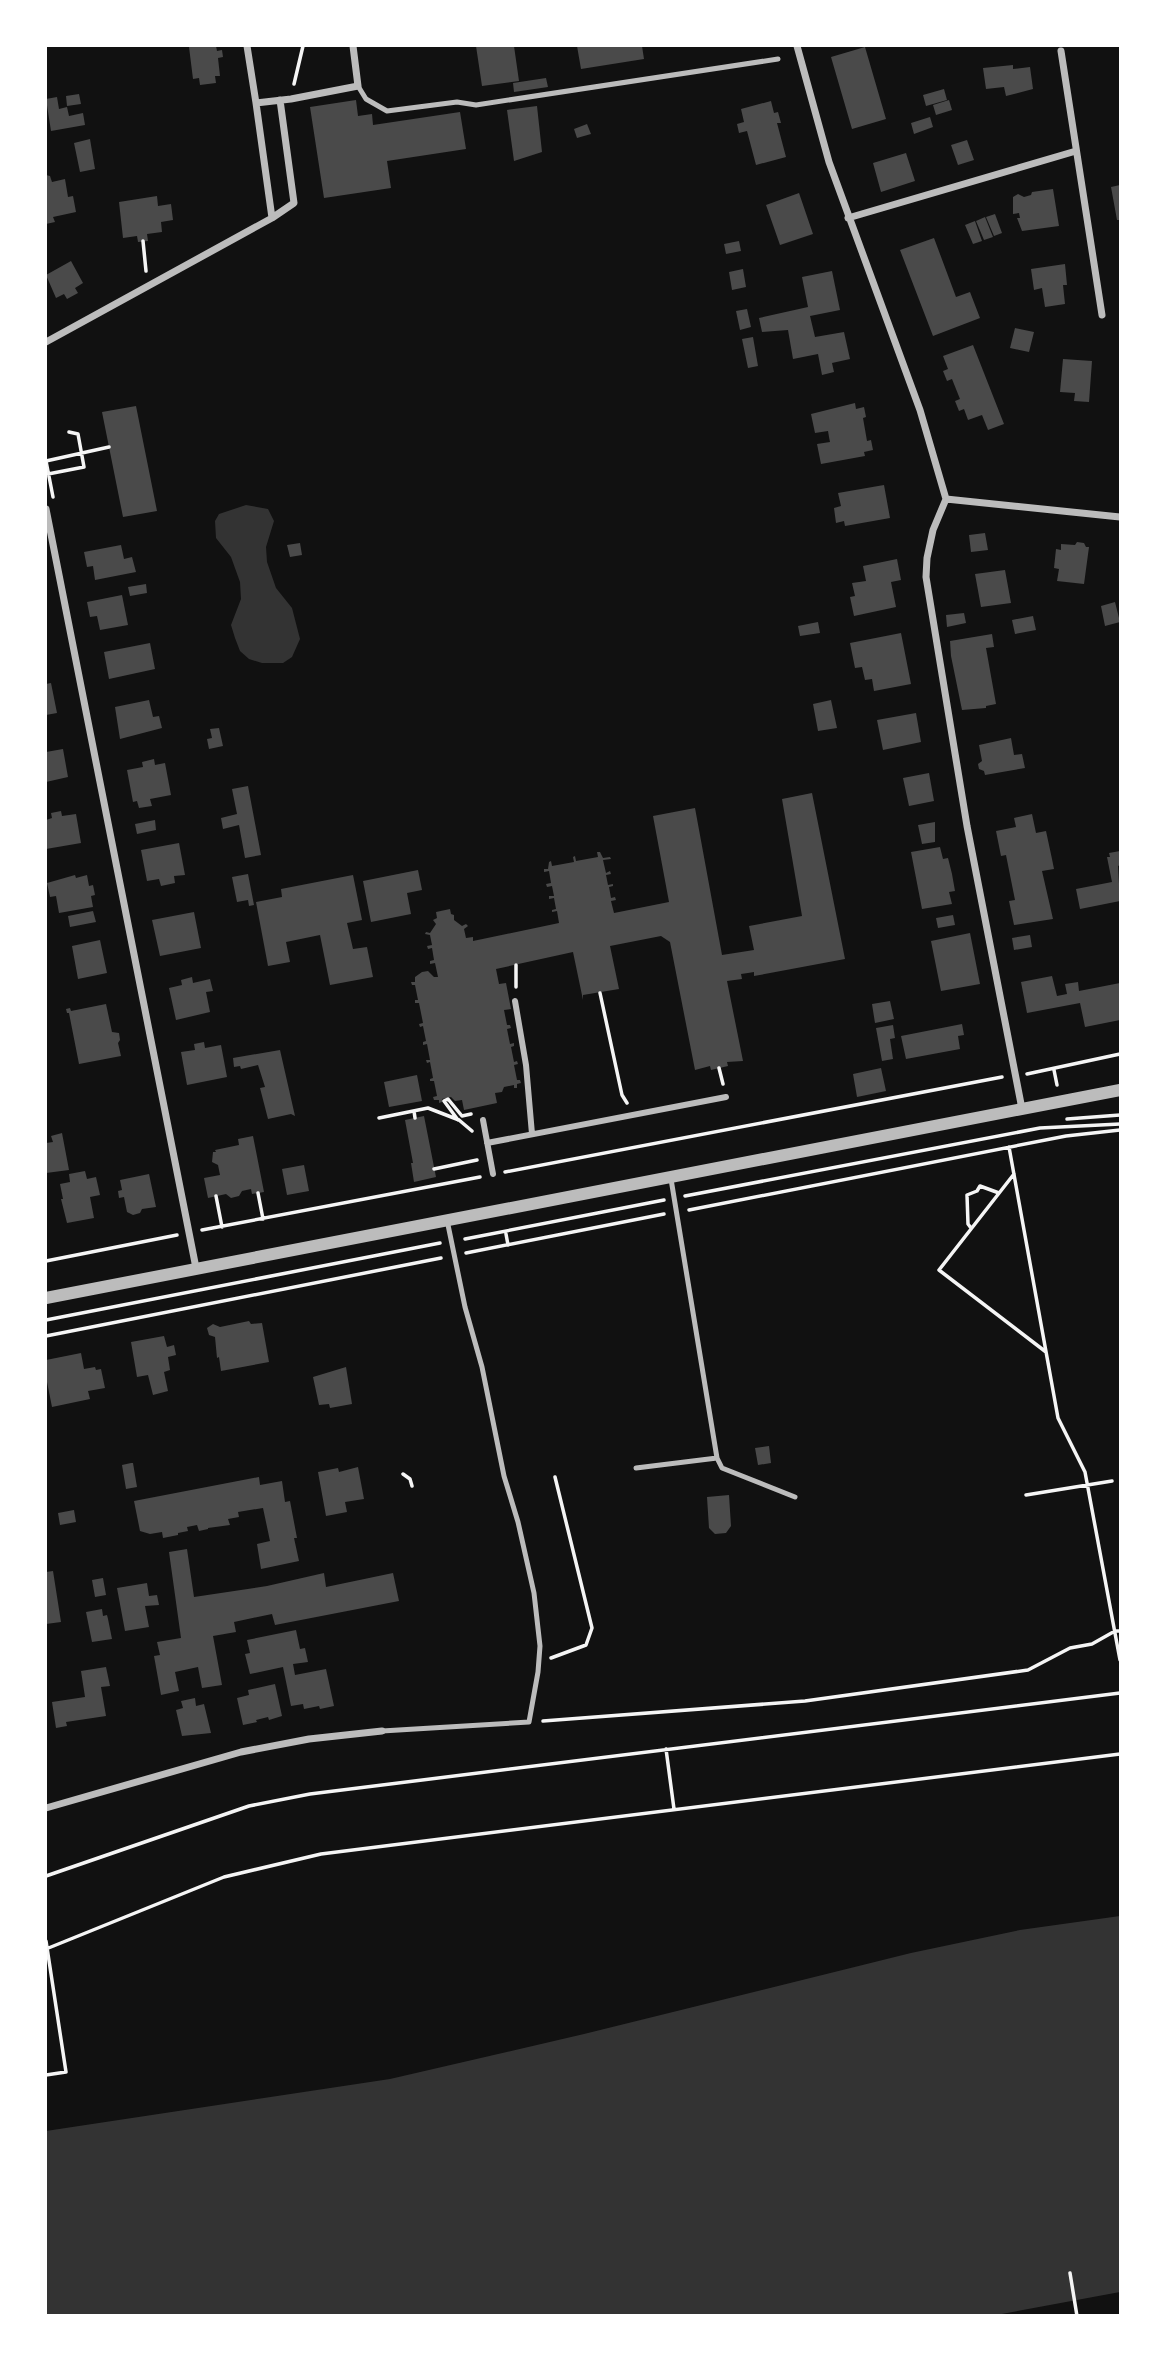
<svg xmlns="http://www.w3.org/2000/svg" width="1166" height="2361" font-family="'Source Sans 3',sans-serif">
	<style>
		.water { fill: #333 }
		.building { fill: #4a4a4a }
		.lines { fill: none; stroke-linecap: round; stroke-linejoin: round }
		.path { stroke: #f5f5f5; stroke-width: 3.5 }
		.service { stroke: #bcbcbc; stroke-width: 5 }
		.pedestrian { stroke: #bcbcbc; stroke-width: 6 }
		.minor { stroke: #bcbcbc; stroke-width: 7 }
		.tertiary { stroke: #bcbcbc; stroke-width: 12 }
	</style>
	<rect width="100%" height="100%" fill="#111"/>
	<path class="water" d="M 246,505 L 268,509 L 274,521 L 266,547 L 267,562 L 276,588 L 292,608 L 300,639 L 292,657 L 283,663 L 262,663 L 249,659 L 240,651 L 235,638 L 231,625 L 241,599 L 240,582 L 231,557 L 216,538 L 215,521 L 219,514 Z
		M 1120,1916 L 1120,2292 L 991,2316 L 46,2316 L 46,2131 L 390,2079 L 584,2034 L 911,1953 L 1020,1930 Z"/>
	<path class="building" d="M 216,46 L 217,51 L 222,50 L 223,57 L 218,58 L 220,76 L 215,76 L 216,83 L 200,85 L 199,78 L 193,79 L 189,47 Z
		M 476,46 L 514,46 L 519,81 L 482,86 Z
		M 577,46 L 642,46 L 644,59 L 581,69 Z
		M 865,47 L 886,119 L 852,129 L 831,57 Z
		M 1013,65 L 1013,69 L 1030,67 L 1033,89 L 1006,96 L 1004,87 L 986,89 L 983,68 Z
		M 546,78 L 548,87 L 514,92 L 513,83 Z
		M 944,89 L 947,100 L 926,106 L 923,95 Z
		M 79,94 L 81,104 L 67,106 L 66,96 Z
		M 57,97 L 59,109 L 67,107 L 69,116 L 83,113 L 85,125 L 51,131 L 46,99 Z
		M 356,100 L 358,116 L 372,114 L 373,125 L 460,112 L 466,149 L 387,161 L 391,188 L 324,198 L 310,107 Z
		M 949,100 L 952,110 L 936,115 L 933,105 Z
		M 771,101 L 774,113 L 778,112 L 781,123 L 777,123 L 786,157 L 756,165 L 747,131 L 739,133 L 737,124 L 744,122 L 741,109 Z
		M 537,106 L 542,152 L 514,161 L 507,110 Z
		M 930,117 L 933,127 L 914,134 L 911,123 Z
		M 587,124 L 591,134 L 577,138 L 574,129 Z
		M 90,139 L 95,169 L 80,172 L 74,143 Z
		M 967,140 L 974,160 L 958,165 L 951,145 Z
		M 906,153 L 915,181 L 881,192 L 873,163 Z
		M 46,175 L 50,176 L 52,182 L 65,179 L 68,197 L 73,196 L 76,212 L 53,217 L 55,222 L 46,224 Z
		M 1120,185 L 1120,220 L 1117,220 L 1111,187 Z
		M 1053,189 L 1059,226 L 1022,231 L 1017,218 L 1020,218 L 1019,213 L 1013,214 L 1013,197 L 1018,194 L 1024,197 L 1031,195 L 1032,192 Z
		M 799,193 L 813,234 L 780,245 L 766,205 Z
		M 157,196 L 158,206 L 171,204 L 173,220 L 161,222 L 162,232 L 147,234 L 148,241 L 138,242 L 137,236 L 123,238 L 119,202 Z
		M 995,214 L 1002,233 L 994,236 L 986,217 Z
		M 985,217 L 993,237 L 984,240 L 976,221 Z
		M 975,221 L 982,241 L 973,244 L 965,225 Z
		M 934,238 L 956,297 L 970,292 L 980,318 L 933,336 L 900,250 Z
		M 739,241 L 741,251 L 726,254 L 724,244 Z
		M 71,261 L 83,283 L 75,288 L 78,293 L 67,299 L 64,294 L 56,298 L 46,275 Z
		M 1065,264 L 1067,285 L 1063,285 L 1065,304 L 1045,307 L 1042,288 L 1034,290 L 1031,269 Z
		M 743,269 L 746,287 L 732,290 L 729,272 Z
		M 832,271 L 840,310 L 810,316 L 815,337 L 844,332 L 850,359 L 832,363 L 834,372 L 822,375 L 818,354 L 793,359 L 788,330 L 762,332 L 759,318 L 808,307 L 802,277 Z
		M 747,309 L 751,327 L 740,330 L 736,311 Z
		M 1015,328 L 1034,332 L 1029,352 L 1010,348 Z
		M 753,337 L 758,366 L 748,368 L 742,339 Z
		M 973,345 L 1004,424 L 988,430 L 982,415 L 968,420 L 964,409 L 959,411 L 955,401 L 960,399 L 952,379 L 947,381 L 943,371 L 948,369 L 943,356 Z
		M 1063,359 L 1092,361 L 1089,402 L 1074,401 L 1075,393 L 1060,392 Z
		M 855,403 L 856,409 L 864,407 L 866,417 L 863,418 L 867,441 L 871,440 L 873,450 L 864,452 L 865,456 L 821,464 L 817,444 L 830,442 L 829,437 L 828,431 L 815,433 L 811,414 Z
		M 136,406 L 157,511 L 123,517 L 102,412 Z
		M 884,485 L 890,518 L 845,526 L 844,521 L 836,523 L 834,508 L 841,506 L 838,493 Z
		M 985,533 L 988,550 L 971,552 L 969,535 Z
		M 1077,542 L 1084,543 L 1086,547 L 1089,547 L 1084,584 L 1057,581 L 1059,569 L 1054,568 L 1056,549 L 1061,550 L 1061,544 L 1075,545 Z
		M 300,543 L 302,555 L 290,557 L 287,545 Z
		M 121,545 L 124,559 L 132,557 L 136,572 L 95,580 L 93,566 L 87,567 L 84,552 Z
		M 897,559 L 901,580 L 891,582 L 896,607 L 854,616 L 850,597 L 855,596 L 852,583 L 866,581 L 863,566 Z
		M 1005,570 L 1011,603 L 981,607 L 975,574 Z
		M 146,584 L 147,593 L 130,596 L 128,587 Z
		M 122,595 L 128,625 L 100,630 L 97,616 L 90,617 L 87,602 Z
		M 1115,602 L 1120,622 L 1105,626 L 1101,606 Z
		M 964,613 L 966,623 L 947,627 L 946,615 Z
		M 1033,616 L 1036,630 L 1015,634 L 1012,620 Z
		M 818,622 L 820,633 L 800,636 L 798,626 Z
		M 901,633 L 911,684 L 874,691 L 872,679 L 865,680 L 862,667 L 855,668 L 850,643 Z
		M 992,634 L 994,647 L 986,648 L 996,704 L 986,706 L 986,708 L 962,710 L 951,656 L 950,641 Z
		M 150,643 L 155,669 L 109,679 L 104,652 Z
		M 51,683 L 57,713 L 46,715 L 46,684 Z
		M 149,700 L 153,717 L 159,716 L 162,728 L 120,739 L 115,707 Z
		M 831,700 L 837,728 L 818,731 L 813,704 Z
		M 916,713 L 921,742 L 883,750 L 877,720 Z
		M 219,728 L 223,746 L 209,749 L 207,739 L 212,738 L 210,729 Z
		M 1011,738 L 1014,755 L 1022,754 L 1025,768 L 985,775 L 984,771 L 979,769 L 978,764 L 982,761 L 979,745 Z
		M 63,749 L 68,777 L 46,782 L 46,752 Z
		M 154,759 L 155,765 L 165,763 L 171,795 L 150,799 L 152,806 L 139,808 L 137,801 L 133,802 L 127,770 L 143,767 L 142,762 Z
		M 929,773 L 934,801 L 909,806 L 903,778 Z
		M 248,786 L 261,855 L 245,858 L 239,825 L 223,829 L 221,818 L 237,814 L 232,789 Z
		M 812,793 L 845,959 L 754,976 L 754,972 L 748,973 L 741,974 L 742,979 L 727,981 L 743,1061 L 727,1062 L 728,1066 L 711,1070 L 710,1066 L 695,1070 L 670,942 L 661,936 L 610,946 L 619,989 L 583,995 L 583,1000 L 573,952 L 496,969 L 499,984 L 506,983 L 511,1009 L 504,1010 L 507,1025 L 510,1025 L 511,1028 L 507,1029 L 510,1044 L 514,1043 L 514,1046 L 511,1047 L 514,1062 L 517,1061 L 518,1064 L 514,1065 L 517,1080 L 520,1080 L 521,1083 L 517,1084 L 517,1088 L 514,1088 L 514,1085 L 504,1087 L 502,1092 L 495,1093 L 497,1103 L 464,1110 L 462,1100 L 455,1101 L 451,1097 L 442,1099 L 442,1102 L 439,1103 L 439,1100 L 434,1100 L 433,1097 L 437,1096 L 434,1081 L 430,1081 L 430,1079 L 433,1078 L 430,1062 L 427,1063 L 426,1060 L 430,1060 L 427,1044 L 423,1045 L 423,1042 L 426,1041 L 423,1026 L 420,1027 L 419,1024 L 423,1023 L 419,1003 L 415,1003 L 415,1000 L 418,1000 L 415,985 L 412,985 L 411,982 L 415,982 L 415,977 L 422,972 L 428,971 L 434,977 L 438,977 L 435,963 L 430,964 L 430,961 L 434,960 L 432,948 L 428,949 L 427,946 L 432,945 L 430,935 L 425,934 L 426,932 L 430,933 L 436,924 L 433,920 L 437,918 L 436,912 L 450,909 L 451,914 L 454,915 L 454,920 L 462,926 L 466,924 L 468,926 L 464,929 L 466,938 L 473,937 L 473,941 L 559,923 L 557,911 L 552,912 L 552,910 L 556,909 L 554,898 L 549,899 L 549,896 L 554,896 L 552,886 L 547,887 L 546,884 L 551,883 L 549,871 L 544,872 L 544,869 L 548,869 L 549,862 L 551,861 L 552,866 L 574,862 L 573,857 L 575,856 L 576,861 L 598,857 L 597,852 L 600,852 L 603,858 L 610,857 L 611,859 L 603,860 L 606,873 L 610,871 L 611,874 L 606,875 L 608,885 L 613,884 L 613,886 L 609,887 L 611,898 L 615,897 L 616,900 L 611,901 L 614,913 L 669,902 L 653,816 L 695,808 L 722,955 L 754,950 L 749,926 L 802,916 L 782,799 Z
		M 61,811 L 62,816 L 76,814 L 81,843 L 46,849 L 46,820 L 52,818 L 51,813 Z
		M 1032,814 L 1036,833 L 1046,831 L 1052,859 L 1054,869 L 1042,871 L 1053,919 L 1014,925 L 1009,901 L 1015,900 L 1006,855 L 1001,856 L 996,831 L 1016,827 L 1014,818 Z
		M 155,820 L 156,830 L 137,834 L 135,824 Z
		M 935,822 L 935,842 L 922,844 L 918,825 Z
		M 179,843 L 185,875 L 174,876 L 175,883 L 161,886 L 159,879 L 147,881 L 141,850 Z
		M 940,847 L 943,859 L 948,858 L 952,874 L 955,891 L 949,892 L 952,904 L 922,909 L 911,852 Z
		M 1120,851 L 1120,865 L 1118,866 L 1120,901 L 1080,909 L 1076,889 L 1112,882 L 1107,857 L 1110,857 L 1109,853 Z
		M 418,870 L 422,890 L 407,893 L 411,914 L 371,922 L 363,881 Z
		M 248,874 L 254,905 L 249,906 L 248,900 L 237,902 L 232,877 Z
		M 75,875 L 76,878 L 87,875 L 89,886 L 93,885 L 95,895 L 91,896 L 93,907 L 59,913 L 56,896 L 50,897 L 47,883 Z
		M 353,875 L 362,920 L 347,923 L 353,949 L 367,947 L 373,977 L 330,985 L 320,935 L 286,942 L 290,962 L 268,966 L 256,902 L 282,897 L 281,889 Z
		M 93,911 L 96,922 L 70,927 L 68,916 Z
		M 194,912 L 201,948 L 160,956 L 152,920 Z
		M 953,915 L 955,925 L 938,928 L 936,918 Z
		M 970,933 L 980,984 L 941,991 L 931,941 Z
		M 1030,935 L 1032,947 L 1014,950 L 1012,938 Z
		M 100,940 L 107,973 L 78,979 L 72,946 Z
		M 1052,976 L 1057,996 L 1067,994 L 1065,984 L 1078,982 L 1079,991 L 1120,983 L 1120,1020 L 1085,1027 L 1080,1003 L 1027,1013 L 1021,982 Z
		M 192,977 L 193,983 L 210,979 L 213,991 L 206,992 L 210,1012 L 176,1020 L 169,988 L 182,985 L 181,980 Z
		M 890,1001 L 894,1019 L 875,1023 L 872,1004 Z
		M 106,1004 L 112,1032 L 119,1033 L 120,1040 L 118,1043 L 121,1056 L 79,1064 L 69,1013 L 67,1013 L 66,1009 L 70,1008 L 71,1011 Z
		M 962,1024 L 964,1035 L 958,1036 L 960,1049 L 906,1059 L 901,1036 Z
		M 893,1025 L 895,1038 L 890,1039 L 893,1059 L 882,1061 L 876,1028 Z
		M 204,1042 L 205,1048 L 221,1045 L 227,1077 L 187,1085 L 181,1052 L 195,1050 L 194,1044 Z
		M 280,1050 L 295,1116 L 291,1114 L 268,1119 L 260,1088 L 265,1087 L 258,1065 L 241,1069 L 240,1066 L 234,1067 L 233,1058 Z
		M 881,1068 L 886,1091 L 857,1097 L 853,1074 Z
		M 417,1075 L 422,1101 L 389,1107 L 384,1082 Z
		M 424,1116 L 436,1177 L 414,1182 L 411,1163 L 413,1163 L 405,1120 Z
		M 62,1133 L 69,1170 L 46,1173 L 46,1143 L 53,1142 L 51,1136 Z
		M 253,1136 L 264,1192 L 252,1194 L 251,1189 L 242,1191 L 239,1196 L 231,1198 L 226,1194 L 208,1198 L 204,1178 L 220,1175 L 218,1165 L 212,1162 L 213,1152 L 216,1152 L 215,1150 L 239,1145 L 238,1139 Z
		M 304,1165 L 309,1191 L 287,1195 L 282,1169 Z
		M 85,1171 L 87,1179 L 96,1177 L 100,1195 L 90,1197 L 94,1218 L 67,1223 L 61,1199 L 63,1199 L 60,1184 L 70,1182 L 69,1174 Z
		M 149,1174 L 156,1207 L 142,1209 L 140,1213 L 133,1215 L 127,1212 L 124,1197 L 119,1198 L 118,1191 L 122,1190 L 120,1180 Z
		M 249,1321 L 251,1324 L 262,1323 L 269,1362 L 221,1371 L 219,1357 L 217,1358 L 215,1337 L 209,1335 L 207,1328 L 213,1324 L 220,1327 Z
		M 164,1336 L 167,1347 L 174,1345 L 176,1355 L 168,1357 L 170,1370 L 164,1372 L 168,1391 L 153,1395 L 148,1375 L 137,1377 L 131,1342 Z
		M 81,1353 L 84,1369 L 95,1367 L 96,1370 L 101,1369 L 105,1388 L 88,1391 L 90,1399 L 52,1407 L 46,1377 L 46,1360 Z
		M 346,1367 L 352,1404 L 330,1408 L 329,1404 L 319,1405 L 313,1377 Z
		M 769,1446 L 771,1463 L 758,1465 L 755,1448 Z
		M 131,1463 L 133,1463 L 137,1487 L 126,1489 L 122,1465 Z
		M 358,1467 L 364,1499 L 345,1502 L 347,1512 L 326,1516 L 318,1472 L 338,1468 L 339,1472 Z
		M 259,1477 L 260,1485 L 282,1481 L 285,1502 L 290,1501 L 297,1538 L 294,1538 L 299,1561 L 261,1569 L 257,1544 L 270,1541 L 263,1508 L 238,1512 L 239,1517 L 228,1519 L 230,1525 L 208,1528 L 208,1529 L 199,1531 L 197,1525 L 187,1527 L 188,1531 L 178,1533 L 178,1535 L 163,1538 L 162,1532 L 150,1534 L 140,1531 L 134,1501 Z
		M 729,1495 L 731,1526 L 726,1533 L 715,1534 L 709,1528 L 707,1497 Z
		M 74,1510 L 76,1522 L 60,1525 L 58,1513 Z
		M 187,1549 L 194,1597 L 267,1586 L 324,1573 L 326,1587 L 393,1573 L 399,1601 L 275,1625 L 272,1614 L 234,1622 L 236,1632 L 213,1636 L 222,1685 L 202,1688 L 198,1667 L 175,1672 L 179,1691 L 161,1695 L 154,1656 L 160,1655 L 157,1642 L 181,1638 L 169,1552 Z
		M 53,1571 L 61,1622 L 46,1624 L 46,1572 Z
		M 103,1578 L 106,1595 L 95,1597 L 92,1580 Z
		M 147,1583 L 149,1596 L 157,1595 L 159,1605 L 145,1606 L 149,1627 L 125,1631 L 117,1588 Z
		M 102,1609 L 103,1616 L 107,1615 L 108,1619 L 112,1639 L 92,1642 L 86,1612 Z
		M 296,1630 L 300,1649 L 305,1648 L 308,1662 L 293,1664 L 295,1675 L 326,1669 L 334,1706 L 320,1709 L 319,1706 L 304,1709 L 303,1704 L 291,1706 L 283,1667 L 250,1674 L 245,1654 L 250,1653 L 247,1640 Z
		M 106,1667 L 110,1686 L 101,1687 L 106,1716 L 66,1722 L 67,1726 L 56,1728 L 52,1702 L 85,1697 L 81,1671 Z
		M 275,1684 L 282,1716 L 269,1720 L 268,1717 L 256,1720 L 257,1722 L 243,1725 L 237,1698 L 249,1695 L 248,1690 Z
		M 195,1698 L 196,1706 L 204,1704 L 211,1733 L 182,1736 L 176,1710 L 183,1708 L 181,1701 Z"/>
	<g class="lines">
		<path class="path" d="M 294,84 L 303,46
			M 143,241 L 146,271
			M 46,461 L 53,497
			M 46,461 L 109,447
			M 48,474 L 84,467 L 78,434 L 69,432
			M 516,987 L 516,965
			M 600,993 L 622,1095 L 627,1103
			M 719,1068 L 723,1084
			M 1054,1070 L 1057,1085
			M 1027,1074 L 1120,1054
			M 414,1111 L 415,1118
			M 379,1118 L 428,1108 L 459,1120 L 472,1131
			M 1067,1119 L 1120,1115
			M 458,1120 L 444,1101 L 448,1099 L 462,1116 L 471,1114
			M 1009,1147 L 1058,1418 L 1085,1472 L 1120,1660
			M 434,1169 L 477,1160
			M 505,1172 L 1002,1077
			M 1014,1174 L 939,1270 L 1046,1352
			M 258,1193 L 263,1219
			M 216,1196 L 222,1227
			M 685,1196 L 1040,1128 L 1120,1124
			M 689,1210 L 1066,1136 L 1120,1130
			M 971,1228 L 968,1224 L 967,1195 L 977,1191 L 980,1186 L 999,1193
			M 202,1230 L 480,1177
			M 506,1234 L 508,1245
			M 465,1239 L 664,1200
			M 466,1253 L 664,1214
			M 46,1261 L 177,1235
			M 46,1320 L 440,1243
			M 46,1336 L 441,1258
			M 403,1474 L 410,1479 L 412,1486
			M 1026,1495 L 1112,1481
			M 551,1658 L 586,1645 L 592,1628 L 555,1477
			M 543,1721 L 805,1701 L 1028,1670 L 1070,1648 L 1092,1644 L 1115,1631 L 1120,1631
			M 666,1749 L 674,1809
			M 46,1876 L 249,1806 L 310,1794 L 1120,1693
			M 46,1941 L 66,2072 L 46,2075
			M 46,1949 L 224,1877 L 321,1854 L 1120,1754
			M 1070,2273 L 1077,2316"/>
		<path class="service" d="M 358,86 L 366,99 L 387,111 L 457,102 L 476,105 L 778,59
			M 717,1458 L 722,1468 L 795,1497
			M 636,1468 L 717,1458 L 671,1179
			M 382,1731 L 529,1722 L 538,1672 L 540,1646 L 534,1593 L 518,1522 L 504,1476 L 482,1367 L 465,1307 L 447,1220"/>
		<path class="pedestrian" d="M 515,1001 L 526,1065 L 532,1134
			M 483,1120 L 493,1174
			M 487,1143 L 726,1097"/>
		<path class="minor" d="M 247,46 L 256,103 L 291,99 L 358,86 L 353,46
			M 797,46 L 829,162 L 920,410 L 946,499 L 933,530 L 927,558 L 926,577 L 967,826 L 1022,1109
			M 1061,51 L 1102,315
			M 256,103 L 272,218
			M 848,218 L 1076,151
			M 46,342 L 272,218 L 294,203 L 280,100
			M 946,499 L 1120,517
			M 46,509 L 196,1268
			M 46,1808 L 241,1752 L 309,1739 L 382,1731"/>
		<path class="tertiary" d="M 46,1298 L 1120,1090"/>
	</g>
	<rect width="1166" height="2361" fill="none" stroke="#ffffff" stroke-width="94"/>
</svg>
